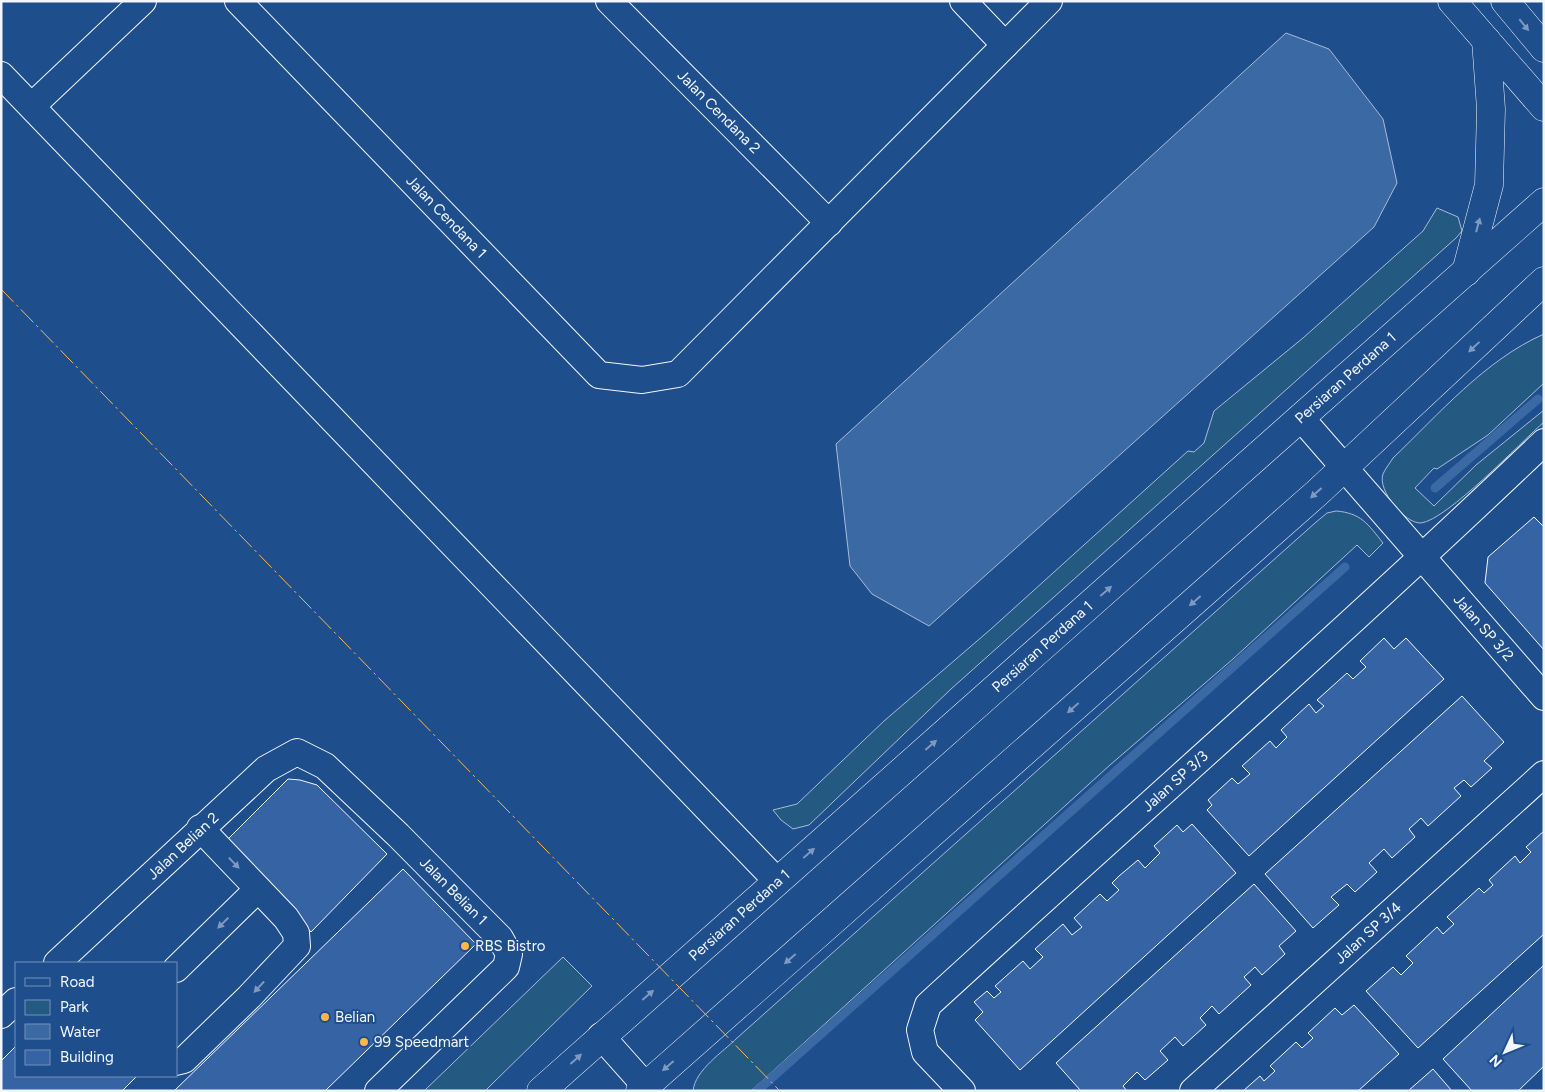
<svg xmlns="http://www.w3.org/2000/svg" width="1545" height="1092" font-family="Figtree,sans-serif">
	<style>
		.green { fill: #245a82; stroke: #a8bbd7 }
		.water { fill: #3b69a3; stroke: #a8bbd7 }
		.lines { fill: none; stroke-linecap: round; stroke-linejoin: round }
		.stream { stroke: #3b69a3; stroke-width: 9 }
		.building { fill: #3563a3; stroke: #f2f6ff }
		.street-casing { stroke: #f2f6ff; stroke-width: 28 }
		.secondary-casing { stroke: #f2f6ff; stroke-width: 29 }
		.street { stroke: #1f4e8c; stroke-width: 26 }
		.secondary { stroke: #1f4e8c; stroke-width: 28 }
		.power { stroke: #ffb74d; stroke-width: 1; stroke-dasharray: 18 4 2.5 4; stroke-linecap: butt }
		.oneway { fill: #7e9ac0 }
		.poi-dot { fill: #ffb74d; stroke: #1f4e8c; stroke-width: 2 }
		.labels { text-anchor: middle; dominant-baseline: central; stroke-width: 4; stroke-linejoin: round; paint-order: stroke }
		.street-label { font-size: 15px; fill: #f2f6ff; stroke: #1f4e8c }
		.poi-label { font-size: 15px; fill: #f2f6ff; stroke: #1f4e8c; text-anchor: start }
	</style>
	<rect width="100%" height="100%" fill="#1f4e8c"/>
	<path class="green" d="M 1437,208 L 1458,217 L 1462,231 L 1456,238 L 951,689 L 809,825 L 793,829 L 781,820 L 773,810 L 797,804 L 884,721 L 991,629 L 1188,451 L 1194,452 L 1204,443 L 1214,411 L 1303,338 L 1423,231 Z
		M 1544,334 L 1544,383 L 1488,435 L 1437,469 L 1434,468 L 1415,488 L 1434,506 L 1476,465 L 1544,410 L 1544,422 C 1521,442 1447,520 1421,523 C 1405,524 1377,490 1383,474 C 1385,469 1390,463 1393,458 C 1439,414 1485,360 1544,334 Z
		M 1336,511 C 1361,513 1368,524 1383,543 L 1369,557 L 1357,545 L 1233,659 L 1110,765 L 751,1091 L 693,1091 C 695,1070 723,1052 737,1038 L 1315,523 L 1327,513 Z
		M 563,957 L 592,986 L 491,1085 L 485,1091 L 424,1091 Z"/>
	<path class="water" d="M 1286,33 L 1329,49 L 1383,119 L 1397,183 L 1374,227 L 929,626 L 872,594 L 850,566 L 836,444 Z"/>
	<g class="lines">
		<path class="stream" d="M 1435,488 L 1538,399
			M 757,1091 L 1345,567"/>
	</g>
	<path class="building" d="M 1534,517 L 1544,527 L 1544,650 L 1485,583 L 1488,557 Z
		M 1384,638 L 1394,649 L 1406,638 L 1444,679 L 1249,856 L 1207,810 L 1212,805 L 1208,800 L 1232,778 L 1238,784 L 1250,774 L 1242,766 L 1270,741 L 1276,748 L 1287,737 L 1281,730 L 1309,704 L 1316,713 L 1324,706 L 1317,700 L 1347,673 L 1353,679 L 1366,667 L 1360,661 Z
		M 1462,696 L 1504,742 L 1484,761 L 1492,768 L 1471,787 L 1464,780 L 1454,788 L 1461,796 L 1428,826 L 1421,818 L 1409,829 L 1415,837 L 1392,858 L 1384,849 L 1369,863 L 1377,872 L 1355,892 L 1347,884 L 1331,897 L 1339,905 L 1313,928 L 1265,874 Z
		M 288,779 L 300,780 L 317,785 L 387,854 L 311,932 L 227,840 Z
		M 1192,824 L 1236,873 L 1020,1070 L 975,1020 L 983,1012 L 974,1002 L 987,991 L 994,998 L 1001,992 L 995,986 L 1023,961 L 1030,969 L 1043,957 L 1035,949 L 1063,924 L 1072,935 L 1082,927 L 1074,918 L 1100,894 L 1107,901 L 1119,890 L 1112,883 L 1119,876 L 1138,860 L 1145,868 L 1160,853 L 1154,846 L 1177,825 L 1183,832 Z
		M 1544,831 L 1544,934 L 1418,1048 L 1366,991 L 1393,967 L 1401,975 L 1413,963 L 1406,956 L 1437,927 L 1443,934 L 1454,924 L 1447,917 L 1479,888 L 1484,893 L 1493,885 L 1489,880 L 1515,856 L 1520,863 L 1531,852 L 1526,847 Z
		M 403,869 L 476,944 L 325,1091 L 174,1091 Z
		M 1254,884 L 1296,931 L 1279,946 L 1285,954 L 1262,975 L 1255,967 L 1244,977 L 1251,985 L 1219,1014 L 1212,1006 L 1200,1018 L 1206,1025 L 1183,1046 L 1175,1037 L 1160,1051 L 1168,1060 L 1145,1080 L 1137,1072 L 1123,1086 L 1127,1091 L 1081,1091 L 1056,1063 Z
		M 1544,965 L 1544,1066 L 1518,1091 L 1472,1091 L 1443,1059 Z
		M 1354,1005 L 1399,1054 L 1358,1091 L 1243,1091 L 1260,1076 L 1264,1081 L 1275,1071 L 1270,1066 L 1296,1042 L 1302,1048 L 1313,1038 L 1308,1033 L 1335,1008 L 1342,1015 Z
		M 16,1046 L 16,1076 L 137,1076 L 122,1091 L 1,1091 L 1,1061 Z
		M 1433,1069 L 1452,1091 L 1408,1091 Z"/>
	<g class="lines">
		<defs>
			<g id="street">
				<path id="s1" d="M 238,1 L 599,375 L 642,380 L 678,374 L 1049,1"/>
				<path id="s2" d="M 609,1 L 829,223"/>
				<path d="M 963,1 L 1005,45"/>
				<path d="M 1,75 L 777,881"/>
				<path d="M 32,106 L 143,1"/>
				<path id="s3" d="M 1301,418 L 1544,697"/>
				<path id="s4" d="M 57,963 L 266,769 L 297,752 L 325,766 L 398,835 L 500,938 L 509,954 L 506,967 L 378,1091"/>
				<path d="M 176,969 L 258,889"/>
				<path d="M 1,1015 L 16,1001"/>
				<path d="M 601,1036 L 650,1091"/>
				<path d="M 176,1062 L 184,1060 L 249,997 L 297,946 L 296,933 L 286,918 L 200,828"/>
				<path id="s5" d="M 962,1091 L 925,1052 L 920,1030 L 928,1005 C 1133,817 1343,634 1544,442"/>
				<path id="s6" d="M 1193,1091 L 1544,774"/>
			</g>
			<g id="secondary">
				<path d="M 1452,1 L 1544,107"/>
				<path d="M 1505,1 L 1544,48"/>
				<path d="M 1466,272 L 1489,185 L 1491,109 L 1486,40"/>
				<path id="s7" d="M 541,1091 L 1544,202"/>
				<path d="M 640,1091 L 1318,492 L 1544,281"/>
			</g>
		</defs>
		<use href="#street" class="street-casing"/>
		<use href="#secondary" class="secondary-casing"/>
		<use href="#street" class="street"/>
		<use href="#secondary" class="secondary"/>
		<path class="power" d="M 1,289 L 780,1091"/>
	</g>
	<defs><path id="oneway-solid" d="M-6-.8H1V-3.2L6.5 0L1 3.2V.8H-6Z" transform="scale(1.25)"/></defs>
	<g class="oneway">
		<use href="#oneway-solid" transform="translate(1524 25) rotate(51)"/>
		<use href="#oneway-solid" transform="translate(1478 225) rotate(-75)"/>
		<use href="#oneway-solid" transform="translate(1474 347) rotate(137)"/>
		<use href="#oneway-solid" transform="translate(1316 493) rotate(138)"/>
		<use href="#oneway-solid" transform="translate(1106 591) rotate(-41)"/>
		<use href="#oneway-solid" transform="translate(1195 601) rotate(139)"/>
		<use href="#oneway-solid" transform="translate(1073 708) rotate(139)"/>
		<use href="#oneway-solid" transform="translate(931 745) rotate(-41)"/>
		<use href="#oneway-solid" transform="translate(809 853) rotate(-41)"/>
		<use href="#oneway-solid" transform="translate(234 863) rotate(46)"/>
		<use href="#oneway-solid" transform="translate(223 923) rotate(136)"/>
		<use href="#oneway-solid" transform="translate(790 959) rotate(139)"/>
		<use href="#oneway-solid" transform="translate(259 987) rotate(133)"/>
		<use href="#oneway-solid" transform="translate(648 995) rotate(-41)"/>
		<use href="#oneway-solid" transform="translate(576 1059) rotate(-42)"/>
		<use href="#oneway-solid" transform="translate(668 1066) rotate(139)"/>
	</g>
	<g class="poi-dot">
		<circle cx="465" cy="946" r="5"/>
		<circle cx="325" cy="1017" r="5"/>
		<circle cx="364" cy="1042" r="5"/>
	</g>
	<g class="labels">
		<g class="street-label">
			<text stroke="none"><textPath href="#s2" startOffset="156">Jalan Cendana 2</textPath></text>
			<text stroke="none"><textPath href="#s1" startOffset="300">Jalan Cendana 1</textPath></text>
			<text stroke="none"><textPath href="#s7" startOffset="1075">Persiaran Perdana 1</textPath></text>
			<text stroke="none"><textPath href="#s3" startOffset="278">Jalan SP 3/2</textPath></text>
			<text stroke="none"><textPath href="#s7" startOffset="670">Persiaran Perdana 1</textPath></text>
			<text stroke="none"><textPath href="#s5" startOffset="436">Jalan SP 3/3</textPath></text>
			<text stroke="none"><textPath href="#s4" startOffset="172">Jalan Belian 2</textPath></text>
			<text stroke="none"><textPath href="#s4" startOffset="531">Jalan Belian 1</textPath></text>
			<text stroke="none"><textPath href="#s7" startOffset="265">Persiaran Perdana 1</textPath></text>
			<text stroke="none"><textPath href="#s6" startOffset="236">Jalan SP 3/4</textPath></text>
		</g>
		<g class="poi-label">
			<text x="475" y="946">RBS Bistro</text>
			<text x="335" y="1017">Belian</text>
			<text x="374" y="1042">99 Speedmart</text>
		</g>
	</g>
	<rect width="1545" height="1092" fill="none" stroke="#f2f6ff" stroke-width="5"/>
	<rect x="15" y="962" width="162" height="115" fill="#1f4e8c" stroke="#7391ba"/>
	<rect x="25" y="978" width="25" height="8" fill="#1f4e8c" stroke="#7391ba"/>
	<text x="60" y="987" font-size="15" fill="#f2f6ff">Road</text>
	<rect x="25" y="1000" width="25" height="15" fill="#245a82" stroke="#7391ba"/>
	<text x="60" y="1012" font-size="15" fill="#f2f6ff">Park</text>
	<rect x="25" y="1024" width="25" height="15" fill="#3b69a3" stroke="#7391ba"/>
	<text x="60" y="1037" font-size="15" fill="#f2f6ff">Water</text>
	<rect x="25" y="1050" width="25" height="15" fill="#3563a3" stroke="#7391ba"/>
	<text x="60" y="1062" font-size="15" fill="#f2f6ff">Building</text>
	<g transform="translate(1505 1052) rotate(226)" stroke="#1f4e8c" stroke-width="4" paint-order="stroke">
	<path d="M0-4L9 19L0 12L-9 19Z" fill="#f2f6ff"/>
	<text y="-8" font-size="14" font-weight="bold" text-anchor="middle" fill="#f2f6ff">N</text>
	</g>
</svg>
